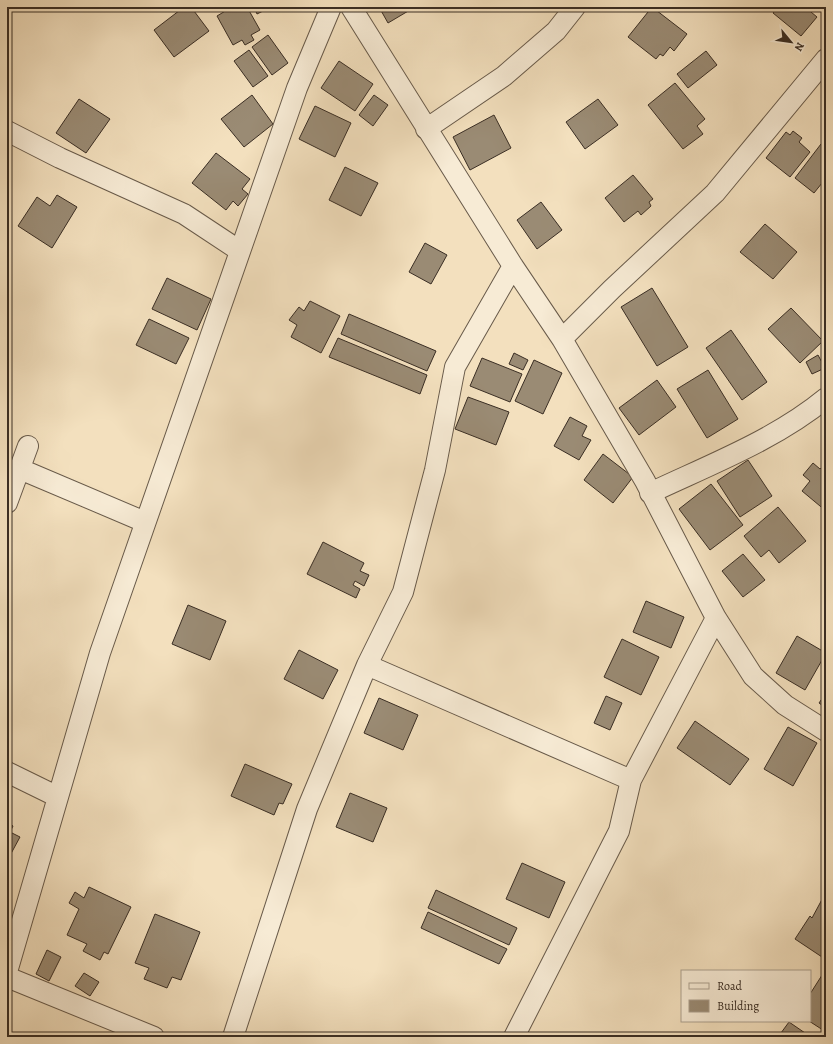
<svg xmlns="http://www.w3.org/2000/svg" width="833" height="1044" font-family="Alegreya,serif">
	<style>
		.building { fill: #9a8b74; stroke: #3a2e24 }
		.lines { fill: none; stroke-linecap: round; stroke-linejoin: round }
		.street-casing { stroke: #685a4a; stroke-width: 22 }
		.street { stroke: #f7ebd5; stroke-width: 20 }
	</style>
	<rect width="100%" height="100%" fill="#f3e0be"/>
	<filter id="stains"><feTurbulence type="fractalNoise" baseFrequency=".005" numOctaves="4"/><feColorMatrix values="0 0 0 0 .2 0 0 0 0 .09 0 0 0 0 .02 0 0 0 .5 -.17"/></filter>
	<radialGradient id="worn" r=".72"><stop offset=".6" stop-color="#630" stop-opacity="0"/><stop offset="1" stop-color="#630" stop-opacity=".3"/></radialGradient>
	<path class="building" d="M 184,7 L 191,7 L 209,31 L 174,57 L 154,30 Z
		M 232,7 L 247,7 L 260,30 L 251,35 L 254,40 L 245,45 L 242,40 L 233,45 L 217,16 Z
		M 254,7 L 271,7 L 257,14 Z
		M 379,7 L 415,7 L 388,23 Z
		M 652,7 L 687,34 L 674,51 L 670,47 L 663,56 L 660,54 L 656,59 L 628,37 Z
		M 778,7 L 805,7 L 817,17 L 801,36 L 773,13 Z
		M 268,35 L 288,63 L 272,75 L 252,47 Z
		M 249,50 L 268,76 L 253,87 L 234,61 Z
		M 706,51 L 717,65 L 688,88 L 677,74 Z
		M 339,61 L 373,84 L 355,111 L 321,88 Z
		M 675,83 L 705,119 L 697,126 L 703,134 L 683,149 L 648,105 Z
		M 252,95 L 273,124 L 244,147 L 221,119 Z
		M 374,95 L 388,105 L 373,126 L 359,115 Z
		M 79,99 L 110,119 L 86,153 L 56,133 Z
		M 598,99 L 618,125 L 585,149 L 566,122 Z
		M 315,106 L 351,123 L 335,157 L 299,139 Z
		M 494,115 L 511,148 L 470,170 L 453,137 Z
		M 793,131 L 802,138 L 799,142 L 810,152 L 790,177 L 766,158 L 786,132 L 790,135 Z
		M 821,144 L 826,148 L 826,178 L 814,193 L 795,178 Z
		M 216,153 L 250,179 L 242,189 L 248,194 L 238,206 L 233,201 L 226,210 L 192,183 Z
		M 345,167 L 378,183 L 361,216 L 329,200 Z
		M 633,175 L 653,199 L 649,202 L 651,206 L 641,215 L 638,211 L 624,222 L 605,198 Z
		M 57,195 L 77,207 L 52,248 L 18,226 L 37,197 L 50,206 Z
		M 541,202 L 562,230 L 537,249 L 517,220 Z
		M 765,224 L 797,252 L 773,279 L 740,252 Z
		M 425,243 L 447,255 L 431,284 L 409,272 Z
		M 167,278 L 211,299 L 197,330 L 152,309 Z
		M 652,288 L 688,347 L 657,366 L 621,307 Z
		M 310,301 L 340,316 L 321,353 L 291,337 L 297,325 L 289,320 L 299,307 L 304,311 Z
		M 791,308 L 823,341 L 800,363 L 768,329 Z
		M 349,314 L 436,351 L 427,371 L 341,334 Z
		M 149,319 L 189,338 L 176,364 L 136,345 Z
		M 731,330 L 767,382 L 742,400 L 706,348 Z
		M 338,338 L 427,375 L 420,394 L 329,357 Z
		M 514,353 L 528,360 L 523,370 L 509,364 Z
		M 818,355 L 825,368 L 812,374 L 806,362 Z
		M 482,358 L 522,374 L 510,402 L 470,386 Z
		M 534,360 L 562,373 L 543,414 L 515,401 Z
		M 708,370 L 738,419 L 707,438 L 677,389 Z
		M 657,380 L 676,407 L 639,435 L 619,408 Z
		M 468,397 L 509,412 L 496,445 L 455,429 Z
		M 570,417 L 587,426 L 582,436 L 591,440 L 579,460 L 554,446 Z
		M 603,454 L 633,477 L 613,503 L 584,480 Z
		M 748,460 L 772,496 L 740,517 L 717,481 Z
		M 813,463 L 820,469 L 826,463 L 826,511 L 802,491 L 810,481 L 803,475 Z
		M 711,484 L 743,525 L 710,550 L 679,509 Z
		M 778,507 L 806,541 L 779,563 L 769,550 L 761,557 L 744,536 Z
		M 323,542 L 364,563 L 360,571 L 369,575 L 364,586 L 355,581 L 353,585 L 360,589 L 356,598 L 307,574 Z
		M 743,554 L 765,580 L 743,597 L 722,571 Z
		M 646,601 L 684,617 L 671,648 L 633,632 Z
		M 188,605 L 226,621 L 210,660 L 172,644 Z
		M 797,636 L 826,653 L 805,690 L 776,673 Z
		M 622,639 L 659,657 L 641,695 L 604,677 Z
		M 299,650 L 338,670 L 323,699 L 284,679 Z
		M 826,693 L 826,708 L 819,703 Z
		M 606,696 L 622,703 L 610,730 L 594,723 Z
		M 379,698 L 418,715 L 403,750 L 364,733 Z
		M 695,721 L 749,759 L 730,785 L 677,748 Z
		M 788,727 L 817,743 L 793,786 L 764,769 Z
		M 245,764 L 292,784 L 283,804 L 279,803 L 274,815 L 231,796 Z
		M 350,793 L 387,808 L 373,842 L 336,827 Z
		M 7,822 L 13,826 L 10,832 L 20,837 L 7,861 Z
		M 522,863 L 565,882 L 549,918 L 506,899 Z
		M 89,887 L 131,907 L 108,954 L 104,952 L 100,960 L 83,951 L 87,944 L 67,935 L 79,909 L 69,903 L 75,892 L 84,898 Z
		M 436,890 L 517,928 L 509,945 L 428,908 Z
		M 826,892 L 826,957 L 825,959 L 795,939 L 810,916 L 812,918 Z
		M 428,912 L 507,949 L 499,964 L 421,928 Z
		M 155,914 L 200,932 L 181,980 L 172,977 L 167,988 L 144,979 L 149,968 L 135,963 Z
		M 47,950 L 61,957 L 49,981 L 36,974 Z
		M 824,972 L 826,973 L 826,1032 L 809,1021 L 810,994 Z
		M 84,973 L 99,982 L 90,996 L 75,986 Z
		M 789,1022 L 808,1035 L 806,1037 L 778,1037 Z"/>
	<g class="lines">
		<defs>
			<path id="street" d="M 351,7 L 513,266 L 562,339 L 645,481 L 716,618 L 753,676 L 785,705 L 826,731
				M 426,129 L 504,76 L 556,31 L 575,7
				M 7,131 L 60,158 L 184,214 L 240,251
				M 562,339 L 612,289 L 715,193 L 826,59
				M 20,469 L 145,522
				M 650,493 C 709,465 775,440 826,398
				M 7,503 L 28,446
				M 367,665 L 631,780
				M 7,772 L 58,797
				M 7,972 L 100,653 L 297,88 L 331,7
				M 7,977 L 154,1037
				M 233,1037 L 307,809 L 367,665 L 403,592 L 435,470 L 455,367 L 513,266
				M 514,1037 L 619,831 L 631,780 L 716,618"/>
		</defs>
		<use href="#street" class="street-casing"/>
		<use href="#street" class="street"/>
	</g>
	<rect width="833" height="1044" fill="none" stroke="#f3e0be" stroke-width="24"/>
	<rect x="8" y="8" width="817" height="1028" fill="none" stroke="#3a2e24" stroke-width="2"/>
	<rect x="12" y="12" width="809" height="1020" fill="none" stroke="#3a2e24"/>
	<rect x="681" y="970" width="130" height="52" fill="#f7ebd5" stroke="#ab9f8e"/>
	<rect x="689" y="983" width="20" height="6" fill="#f7ebd5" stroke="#ab9f8e"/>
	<text x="717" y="990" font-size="12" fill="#3a2e24">Road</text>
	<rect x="689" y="1000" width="20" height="12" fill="#9a8b74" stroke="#ab9f8e"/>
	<text x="717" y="1010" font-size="12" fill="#3a2e24">Building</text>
	<g transform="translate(791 42) rotate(119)" stroke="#f7ebd5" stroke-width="3" paint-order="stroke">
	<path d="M0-3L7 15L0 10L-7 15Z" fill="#3a2e24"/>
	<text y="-6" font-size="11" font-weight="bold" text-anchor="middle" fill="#3a2e24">N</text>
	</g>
	<rect width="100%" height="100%" filter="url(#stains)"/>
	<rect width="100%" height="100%" fill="url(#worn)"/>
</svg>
